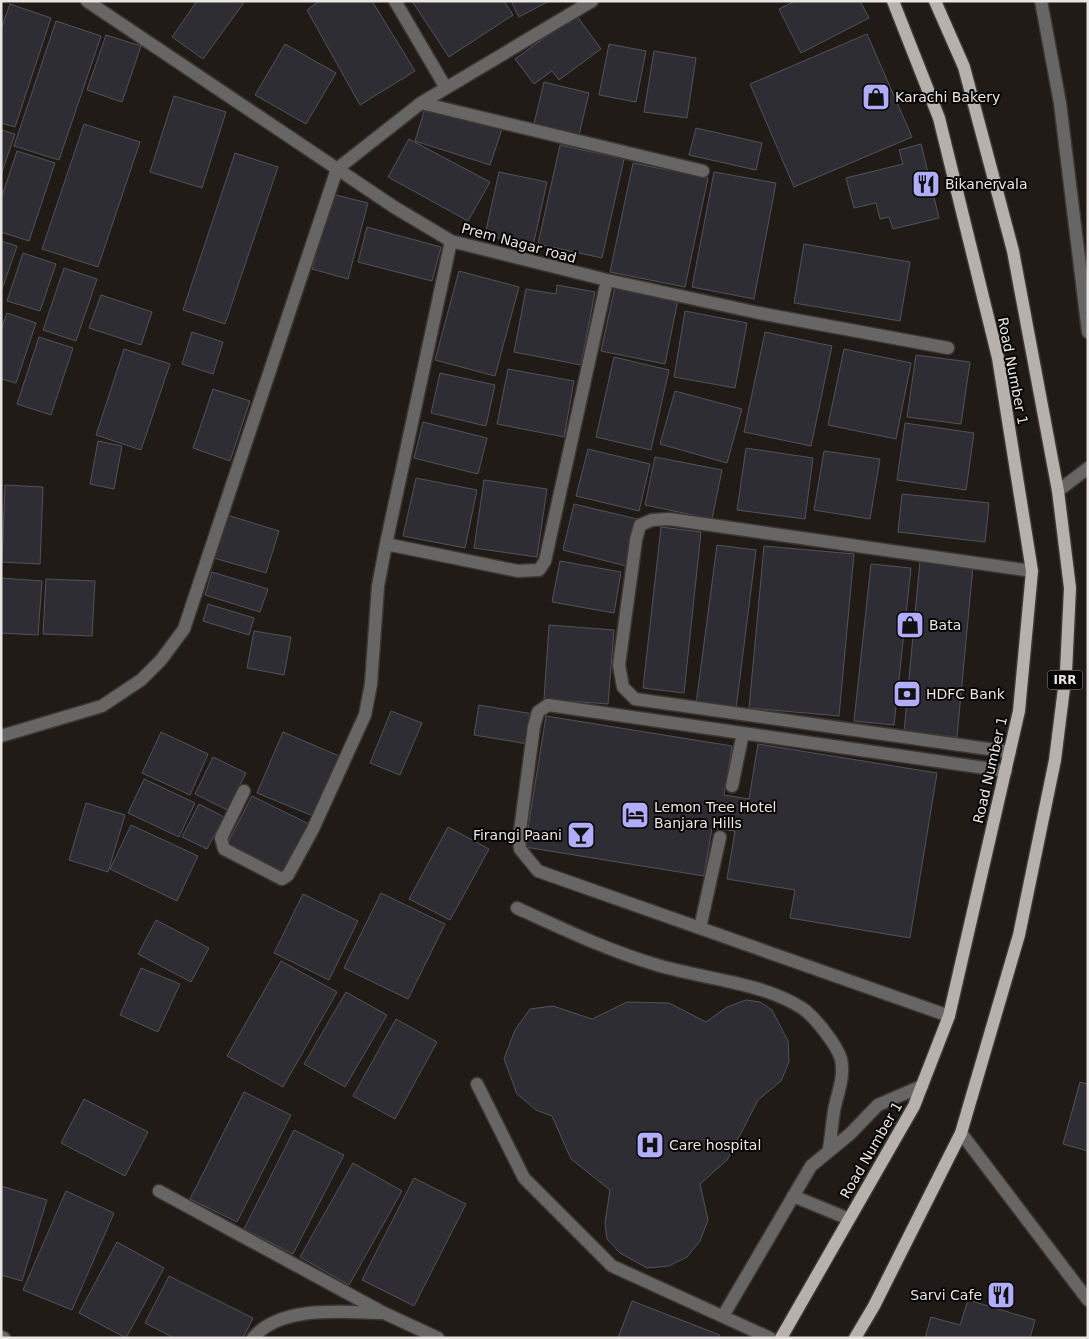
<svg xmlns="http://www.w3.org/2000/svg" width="1089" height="1339" font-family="'DejaVu Sans',sans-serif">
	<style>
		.building { fill: #2d2d33; stroke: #525259 }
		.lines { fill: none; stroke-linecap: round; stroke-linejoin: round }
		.lane-casing { stroke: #3c3733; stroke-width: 15 }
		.street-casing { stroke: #3c3733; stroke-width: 15 }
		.primary-casing { stroke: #3c3733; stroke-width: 15 }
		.lane { stroke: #686664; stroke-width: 12 }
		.street { stroke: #686664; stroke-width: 12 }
		.primary { stroke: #b6b1ad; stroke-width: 12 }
		.labels { text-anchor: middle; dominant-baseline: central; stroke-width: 4; stroke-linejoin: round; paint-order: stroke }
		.shield { fill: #080605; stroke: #a5a2a0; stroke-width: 1 }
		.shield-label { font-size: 12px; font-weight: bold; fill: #e8e5e2 }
		.poi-label { font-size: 14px; fill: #e8e5e2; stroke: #080605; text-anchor: start }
		.street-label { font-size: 14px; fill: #e8e5e2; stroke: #080605 }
	</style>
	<rect width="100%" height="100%" fill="#201b17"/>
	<path class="building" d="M 197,1 L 245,1 L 203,59 L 172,37 Z
		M 319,1 L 372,1 L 415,71 L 360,105 L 307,10 Z
		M 412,1 L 504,1 L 513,15 L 449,57 Z
		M 511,1 L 549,1 L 519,17 Z
		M 795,1 L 860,1 L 869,18 L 801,53 L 779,9 Z
		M 10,4 L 51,18 L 15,127 L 1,123 L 1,29 Z
		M 576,15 L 601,49 L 559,80 L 552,71 L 534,84 L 515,59 Z
		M 56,21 L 101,36 L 59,160 L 14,146 Z
		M 867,34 L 912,137 L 794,187 L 750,84 Z
		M 106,35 L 141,46 L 122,102 L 87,90 Z
		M 285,44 L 336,73 L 306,124 L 255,95 Z
		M 609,44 L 646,51 L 636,102 L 599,95 Z
		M 654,51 L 696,58 L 687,118 L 644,112 Z
		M 544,82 L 589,93 L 578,139 L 533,128 Z
		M 174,96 L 226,112 L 202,188 L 150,172 Z
		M 426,105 L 502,129 L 490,165 L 415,141 Z
		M 84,124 L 140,142 L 98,267 L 42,249 Z
		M 696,128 L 762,143 L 756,170 L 689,155 Z
		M 1,130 L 15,134 L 1,175 Z
		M 409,139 L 490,182 L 468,221 L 388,177 Z
		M 921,144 L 939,218 L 893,229 L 889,217 L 880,219 L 876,203 L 854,208 L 846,178 L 903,164 L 899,150 Z
		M 560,145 L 624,159 L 602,258 L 538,244 Z
		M 17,151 L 55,163 L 29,241 L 1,232 L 1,199 Z
		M 235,153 L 278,167 L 225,324 L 183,310 Z
		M 633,163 L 708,178 L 685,287 L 610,272 Z
		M 499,172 L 547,182 L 533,246 L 485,235 Z
		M 714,172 L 776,183 L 754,299 L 692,287 Z
		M 332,194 L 368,203 L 348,279 L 312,269 Z
		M 367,227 L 441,247 L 432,281 L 358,262 Z
		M 1,241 L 17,246 L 1,292 Z
		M 804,244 L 910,262 L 900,321 L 794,303 Z
		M 23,253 L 56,264 L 40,311 L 7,301 Z
		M 64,268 L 97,279 L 76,341 L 43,330 Z
		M 459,271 L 519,287 L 495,376 L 435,360 Z
		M 557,285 L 595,292 L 581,365 L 514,352 L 526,289 L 556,294 Z
		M 615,287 L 678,300 L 665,364 L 601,351 Z
		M 101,295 L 152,312 L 141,345 L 89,328 Z
		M 685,311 L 747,323 L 735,388 L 674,377 Z
		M 7,313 L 36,323 L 16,383 L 1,379 L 1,330 Z
		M 192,332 L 223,342 L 213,374 L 182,364 Z
		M 765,332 L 832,346 L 811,446 L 744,432 Z
		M 39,337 L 73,348 L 51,415 L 17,404 Z
		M 124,349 L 170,364 L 141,450 L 96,435 Z
		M 844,349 L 911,363 L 896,439 L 828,425 Z
		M 916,355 L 970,362 L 961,424 L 907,417 Z
		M 614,357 L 669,370 L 651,450 L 596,437 Z
		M 508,369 L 574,381 L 564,437 L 497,424 Z
		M 440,373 L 495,385 L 486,426 L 431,413 Z
		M 213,389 L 250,401 L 230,461 L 193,448 Z
		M 675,391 L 742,409 L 727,463 L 660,444 Z
		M 423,422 L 487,438 L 478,474 L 414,458 Z
		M 905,423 L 974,433 L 966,490 L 897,480 Z
		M 98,441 L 122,446 L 114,489 L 90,484 Z
		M 746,448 L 813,458 L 805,519 L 737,510 Z
		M 588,449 L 650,464 L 639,511 L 576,496 Z
		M 824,451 L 880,459 L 870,519 L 814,510 Z
		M 655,457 L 722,470 L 712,519 L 645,505 Z
		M 416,478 L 477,490 L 465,548 L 403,536 Z
		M 484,480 L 547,489 L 537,557 L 474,548 Z
		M 5,485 L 43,487 L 40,564 L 2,562 Z
		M 902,494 L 989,503 L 985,542 L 898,532 Z
		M 574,504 L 637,519 L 626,566 L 563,550 Z
		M 227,515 L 279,531 L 266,573 L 214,558 Z
		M 661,527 L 701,532 L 684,693 L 643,688 Z
		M 717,545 L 756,550 L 736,709 L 696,704 Z
		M 764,546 L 854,554 L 839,716 L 749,708 Z
		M 560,561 L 621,572 L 614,613 L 552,602 Z
		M 920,561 L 973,566 L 957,737 L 904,732 Z
		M 871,564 L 911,568 L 894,725 L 854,721 Z
		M 212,572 L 268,589 L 260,612 L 205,595 Z
		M 1,578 L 42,581 L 38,635 L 1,633 Z
		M 46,579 L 95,581 L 92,636 L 43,634 Z
		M 208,604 L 254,618 L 249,635 L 203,621 Z
		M 549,625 L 614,630 L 608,704 L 544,699 Z
		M 254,631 L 291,637 L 284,675 L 247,668 Z
		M 479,705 L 533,714 L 528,744 L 474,735 Z
		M 391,711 L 422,723 L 400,775 L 370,763 Z
		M 546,716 L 732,746 L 724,795 L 749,799 L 758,744 L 937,773 L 910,938 L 790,918 L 795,890 L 727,879 L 735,831 L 712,828 L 704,876 L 525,847 Z
		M 161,732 L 208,754 L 190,795 L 142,773 Z
		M 283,732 L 339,756 L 313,816 L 257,793 Z
		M 213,757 L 246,773 L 227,810 L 195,794 Z
		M 144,779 L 195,803 L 179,837 L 128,813 Z
		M 252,796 L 309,824 L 283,872 L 227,844 Z
		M 86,803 L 125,815 L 108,872 L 69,860 Z
		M 199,804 L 224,817 L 207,849 L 182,837 Z
		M 131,825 L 198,856 L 177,901 L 110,869 Z
		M 448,827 L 489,849 L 450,920 L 409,899 Z
		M 381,893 L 445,924 L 408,999 L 344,968 Z
		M 303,894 L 358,921 L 329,980 L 274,953 Z
		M 156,920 L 209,948 L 191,982 L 138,954 Z
		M 281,961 L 337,992 L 283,1087 L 227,1056 Z
		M 141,968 L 180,984 L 158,1032 L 120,1015 Z
		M 346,992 L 387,1015 L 345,1087 L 304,1064 Z
		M 746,1000 L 760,1002 L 772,1010 L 788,1041 L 789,1062 L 781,1081 L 758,1100 L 727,1160 L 700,1184 L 708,1220 L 700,1241 L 687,1257 L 669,1266 L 647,1268 L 620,1253 L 607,1239 L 605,1223 L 610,1190 L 571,1159 L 552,1116 L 536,1110 L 517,1094 L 504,1059 L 515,1030 L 530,1009 L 553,1006 L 592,1019 L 627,1002 L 669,1003 L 706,1022 L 727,1007 Z
		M 396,1019 L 437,1042 L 395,1119 L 353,1096 Z
		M 1080,1082 L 1088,1084 L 1088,1151 L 1063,1144 Z
		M 244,1092 L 291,1115 L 237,1222 L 190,1199 Z
		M 84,1099 L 148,1132 L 125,1176 L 61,1143 Z
		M 294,1130 L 344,1155 L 293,1254 L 244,1229 Z
		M 353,1163 L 402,1191 L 349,1285 L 300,1257 Z
		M 414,1178 L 466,1204 L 414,1306 L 362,1280 Z
		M 1,1186 L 47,1200 L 22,1281 L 1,1275 Z
		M 66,1191 L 114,1213 L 72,1310 L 23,1290 Z
		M 117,1242 L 164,1268 L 126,1338 L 79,1313 Z
		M 169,1276 L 253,1318 L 243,1338 L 174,1338 L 145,1323 Z
		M 968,1300 L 1035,1320 L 1030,1338 L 925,1338 L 931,1317 L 960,1325 Z
		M 632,1301 L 720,1335 L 718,1338 L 618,1338 Z"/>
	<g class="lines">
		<defs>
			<path id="lane" d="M 1041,1 L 1060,103 L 1088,332
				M 1058,491 L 1088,468
				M 732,786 L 743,733
				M 517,908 C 563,929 609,951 657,965 C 704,979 761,982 802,1008 C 814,1016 837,1045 841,1059 C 845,1078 837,1094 834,1111 C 832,1124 831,1137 829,1149
				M 700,928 L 720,837
				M 949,1016 L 538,871 L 520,849 L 519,838 L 534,726 L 538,712 L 548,705 L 1006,771
				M 477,1084 L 524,1178 L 612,1266 L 770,1338
				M 793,1196 L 849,1219
				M 723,1316 L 811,1166 L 850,1134 L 878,1105 L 922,1086"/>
			<path id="street" d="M 87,1 L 394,207 L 451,241 L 607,280 L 759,313 L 948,348
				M 395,1 L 446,88
				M 421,103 L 703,171
				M 386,544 L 518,571 L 539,570 L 545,561 L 607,280
				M 1,736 L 102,706 L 141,680 L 161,660 L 184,629 L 337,169 L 421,103 L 592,1
				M 1010,752 L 635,699 L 623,687 L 619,665 L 636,540 L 640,525 L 652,520 L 669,519 L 1032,571
				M 244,791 L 221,838 L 224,849 L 282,879 L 288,875 L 313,829 L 365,715 L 371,684 L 378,586 L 386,544 L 451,241
				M 961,1133 L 1088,1300
				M 159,1191 L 384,1313 L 438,1338
				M 1,1337 L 4,1338
				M 253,1338 C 280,1305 342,1312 381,1313"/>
			<path id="primary" d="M 781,1338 L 914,1106 L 949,1016 L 1019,711 L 1032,571 L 998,358 L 939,118 L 893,1
				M 855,1338 L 874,1306 L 961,1133 L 1019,935 L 1055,760 L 1066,672 L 1070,588 L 1058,491 L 1013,251 L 964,67 L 935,1"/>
		</defs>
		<use href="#lane" class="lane-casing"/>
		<use href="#street" class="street-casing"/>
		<use href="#primary" class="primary-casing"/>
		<use href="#lane" class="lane"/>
		<use href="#street" class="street"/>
		<use href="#primary" class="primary"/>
	</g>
	<defs>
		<symbol id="shop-square" viewBox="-11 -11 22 22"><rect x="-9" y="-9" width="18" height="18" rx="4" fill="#b1adfa" stroke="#080605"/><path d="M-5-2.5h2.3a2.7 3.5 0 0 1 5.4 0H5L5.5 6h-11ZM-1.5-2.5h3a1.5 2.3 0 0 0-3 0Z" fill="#111"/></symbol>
		<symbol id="restaurant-square" viewBox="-11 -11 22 22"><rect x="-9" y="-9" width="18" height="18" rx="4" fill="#b1adfa" stroke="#080605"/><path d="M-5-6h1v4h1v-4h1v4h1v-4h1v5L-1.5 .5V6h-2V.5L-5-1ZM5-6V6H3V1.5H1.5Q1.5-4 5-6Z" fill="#111"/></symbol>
		<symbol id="bank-square" viewBox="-11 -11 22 22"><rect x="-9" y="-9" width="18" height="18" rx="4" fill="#b1adfa" stroke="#080605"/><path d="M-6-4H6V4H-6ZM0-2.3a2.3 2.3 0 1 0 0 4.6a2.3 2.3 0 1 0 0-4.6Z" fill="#111"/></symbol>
		<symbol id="hotel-square" viewBox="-11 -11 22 22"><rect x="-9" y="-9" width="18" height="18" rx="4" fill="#b1adfa" stroke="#080605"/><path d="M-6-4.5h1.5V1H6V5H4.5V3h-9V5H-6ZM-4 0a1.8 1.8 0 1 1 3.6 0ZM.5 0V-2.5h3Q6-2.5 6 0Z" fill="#111"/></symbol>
		<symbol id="bar-square" viewBox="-11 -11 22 22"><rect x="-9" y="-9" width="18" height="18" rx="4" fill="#b1adfa" stroke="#080605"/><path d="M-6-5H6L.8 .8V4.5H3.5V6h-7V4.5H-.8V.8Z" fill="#111"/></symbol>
		<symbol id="hospital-square" viewBox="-11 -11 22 22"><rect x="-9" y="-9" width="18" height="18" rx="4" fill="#b1adfa" stroke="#080605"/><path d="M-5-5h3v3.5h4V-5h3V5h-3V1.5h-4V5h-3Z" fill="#111"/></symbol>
	</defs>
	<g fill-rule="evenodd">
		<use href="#shop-square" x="860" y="81" width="32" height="32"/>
		<use href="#restaurant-square" x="910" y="168" width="32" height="32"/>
		<use href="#shop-square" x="894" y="609" width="32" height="32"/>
		<use href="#bank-square" x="891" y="678" width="32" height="32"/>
		<use href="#hotel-square" x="619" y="799" width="32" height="32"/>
		<use href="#bar-square" x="565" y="819" width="32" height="32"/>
		<use href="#hospital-square" x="634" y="1129" width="32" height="32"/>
		<use href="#restaurant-square" x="985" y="1279" width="32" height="32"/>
	</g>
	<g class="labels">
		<rect class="shield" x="1047.5" y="670.5" width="35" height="19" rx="4"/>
		<g class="shield-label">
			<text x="1065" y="680">IRR</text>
		</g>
		<g class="poi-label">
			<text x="895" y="97">Karachi Bakery</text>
			<text x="945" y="184">Bikanervala</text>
			<text x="929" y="625">Bata</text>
			<text x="926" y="694">HDFC Bank</text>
			<text x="654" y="807">Lemon Tree Hotel<tspan x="654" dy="16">Banjara Hills</tspan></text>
			<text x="562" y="835" text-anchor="end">Firangi Paani</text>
			<text x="669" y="1145">Care hospital</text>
			<text x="982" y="1295" text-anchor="end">Sarvi Cafe</text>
		</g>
		<g class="street-label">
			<text transform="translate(519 243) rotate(15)">Prem Nagar road</text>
			<text transform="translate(1013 371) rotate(79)">Road Number 1</text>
			<text transform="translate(990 770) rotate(-77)">Road Number 1</text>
			<text transform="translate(871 1150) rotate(-60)">Road Number 1</text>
		</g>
	</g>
	<rect width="1089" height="1339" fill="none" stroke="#e8e5e2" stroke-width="5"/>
</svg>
